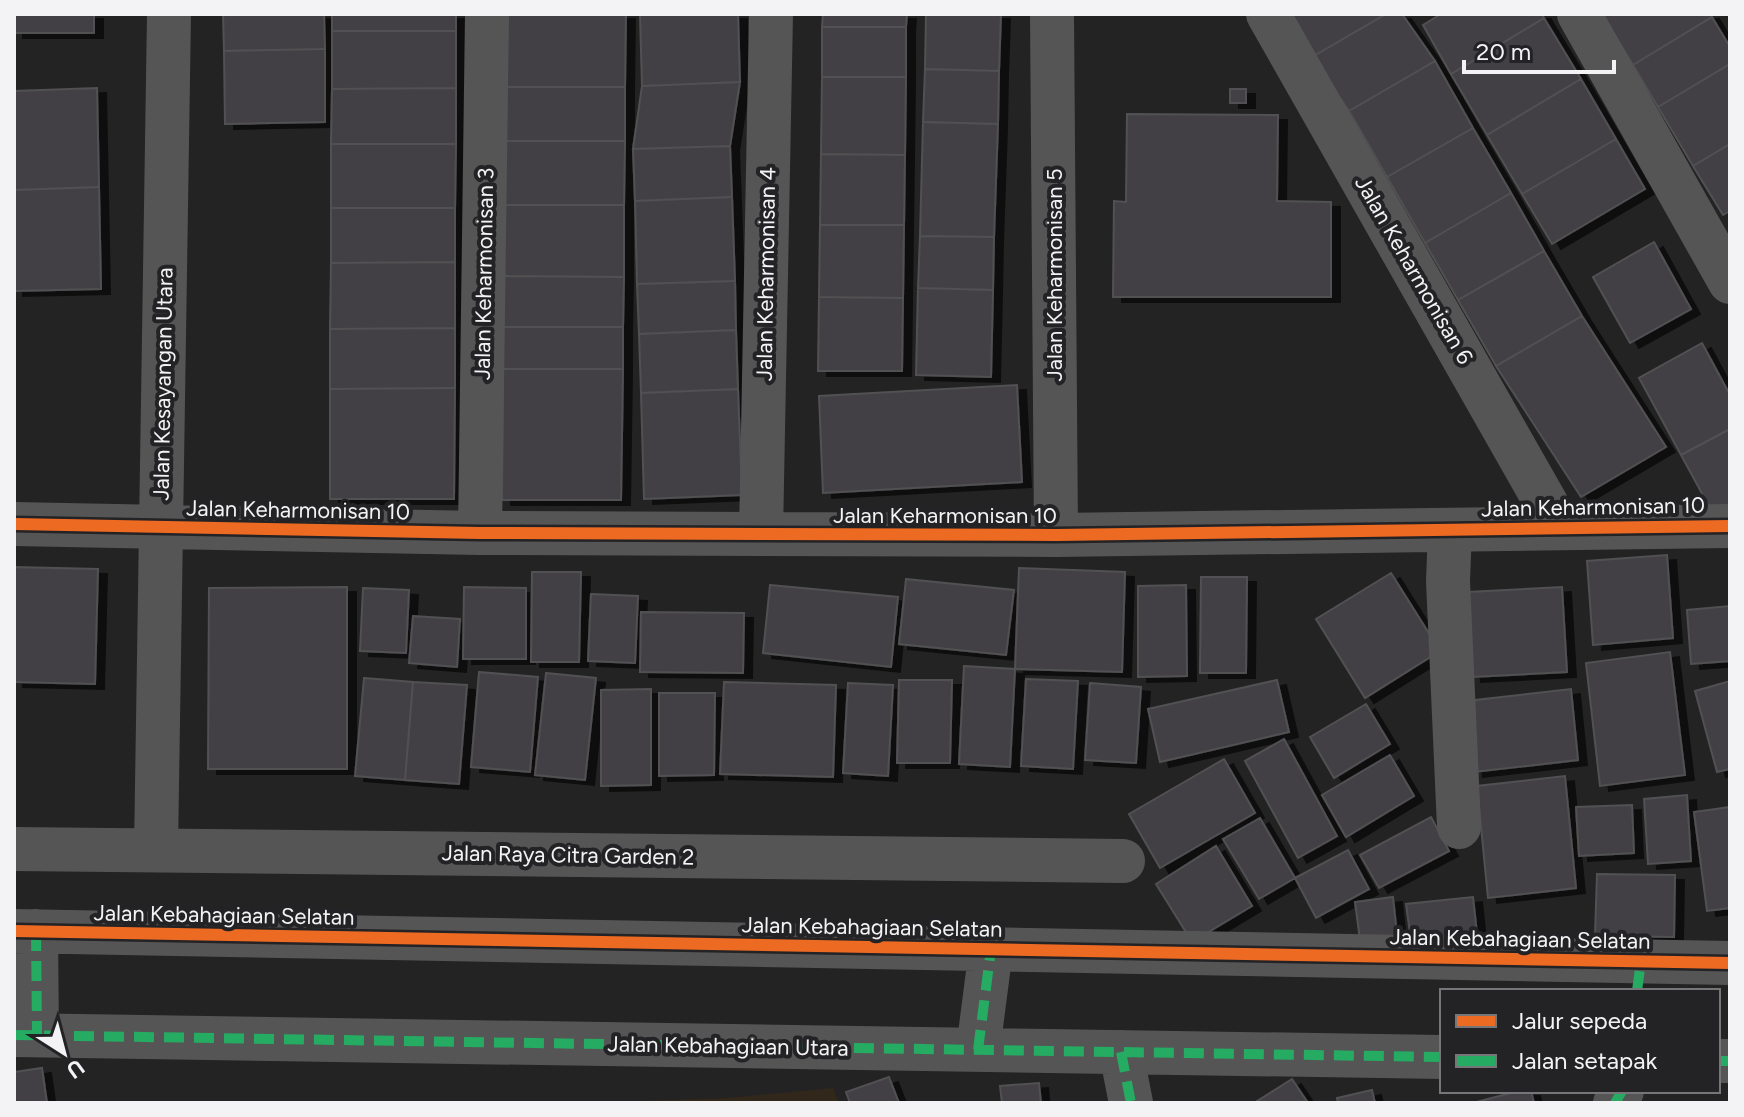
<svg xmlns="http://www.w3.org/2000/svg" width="1744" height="1117" font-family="Figtree,sans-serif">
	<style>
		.education { fill: #31271a }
		.building { fill: #434045; stroke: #515152; stroke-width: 2; filter: url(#shadow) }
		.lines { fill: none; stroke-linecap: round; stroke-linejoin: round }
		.minor { stroke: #555556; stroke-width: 44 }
		.quiet { stroke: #26ab63; stroke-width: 10; stroke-dasharray: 20 10; stroke-linecap: butt }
		.cycleway-casing { stroke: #232225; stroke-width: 17 }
		.cycleway { stroke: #ed6a23; stroke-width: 12 }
		.labels { text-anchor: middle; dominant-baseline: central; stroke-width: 8; stroke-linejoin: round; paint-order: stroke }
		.street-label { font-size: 22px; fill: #f3f2f4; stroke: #232225 }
	</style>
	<defs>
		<filter id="shadow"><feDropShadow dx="9" dy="5" stdDeviation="0" flood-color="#0009"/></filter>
	</defs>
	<rect width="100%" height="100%" fill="#232324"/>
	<path class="education" d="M 833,1088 L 839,1103 L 581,1103 L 726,1098 Z"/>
	<path class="building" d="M 14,14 L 94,14 L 94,33 L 14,33 Z
		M 223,14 L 324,14 L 325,49 L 224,51 Z
		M 332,14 L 456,14 L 456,31 L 332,31 Z
		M 506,14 L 626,14 L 625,87 L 505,87 Z
		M 640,14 L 738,14 L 740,82 L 642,86 Z
		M 823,14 L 907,14 L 906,27 L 822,27 Z
		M 926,14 L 1001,14 L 999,71 L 925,69 Z
		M 1287,14 L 1386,14 L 1312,57 Z
		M 1386,14 L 1402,14 L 1435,61 L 1349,111 L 1312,57 Z
		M 1441,14 L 1542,14 L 1544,18 L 1451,74 L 1423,25 Z
		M 1602,14 L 1710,14 L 1712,17 L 1633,65 Z
		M 1712,17 L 1730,47 L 1730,64 L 1658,107 L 1633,65 Z
		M 1544,18 L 1581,79 L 1487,135 L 1451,74 Z
		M 822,27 L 906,27 L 906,77 L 822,77 Z
		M 332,31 L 456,31 L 456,88 L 332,89 Z
		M 325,49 L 325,122 L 225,124 L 224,51 Z
		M 1435,61 L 1473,128 L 1387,177 L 1349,111 Z
		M 1730,64 L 1730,144 L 1693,166 L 1658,107 Z
		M 925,69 L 999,71 L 998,124 L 923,122 Z
		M 822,77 L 906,77 L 905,155 L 821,154 Z
		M 1581,79 L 1616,139 L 1522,194 L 1487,135 Z
		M 740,82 L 730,146 L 633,149 L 642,86 Z
		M 505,87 L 625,87 L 625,141 L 505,141 Z
		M 97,88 L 99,187 L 14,190 L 14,91 Z
		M 456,88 L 456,144 L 331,144 L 332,89 Z
		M 1230,89 L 1246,89 L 1246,103 L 1230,103 Z
		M 1127,114 L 1278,115 L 1277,201 L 1331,202 L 1331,297 L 1113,297 L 1114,201 L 1126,202 Z
		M 923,122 L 998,124 L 994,237 L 920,236 Z
		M 1473,128 L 1511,193 L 1425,243 L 1387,177 Z
		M 1616,139 L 1645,189 L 1552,244 L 1522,194 Z
		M 505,141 L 625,141 L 624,205 L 504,205 Z
		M 331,144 L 456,144 L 455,208 L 331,208 Z
		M 1730,144 L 1730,211 L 1723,215 L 1693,166 Z
		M 730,146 L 732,197 L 635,201 L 633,149 Z
		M 821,154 L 905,155 L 904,225 L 820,225 Z
		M 99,187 L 101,289 L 14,291 L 14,190 Z
		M 1511,193 L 1544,251 L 1458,300 L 1425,243 Z
		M 732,197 L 735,281 L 637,284 L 635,201 Z
		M 504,205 L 624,205 L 624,277 L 504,276 Z
		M 331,208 L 455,208 L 455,262 L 331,263 Z
		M 820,225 L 904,225 L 903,298 L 819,297 Z
		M 920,236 L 994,237 L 993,290 L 918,288 Z
		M 1654,242 L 1691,309 L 1630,343 L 1593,277 Z
		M 1544,251 L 1582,316 L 1496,366 L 1458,300 Z
		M 455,262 L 455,328 L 330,329 L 331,263 Z
		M 504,276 L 624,277 L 623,327 L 503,327 Z
		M 735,281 L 736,330 L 639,334 L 637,284 Z
		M 918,288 L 993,290 L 991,377 L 916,375 Z
		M 819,297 L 903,298 L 902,371 L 818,371 Z
		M 1582,316 L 1666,447 L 1581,497 L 1496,366 Z
		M 503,327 L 623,327 L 623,369 L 503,369 Z
		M 455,328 L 455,388 L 330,389 L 330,329 Z
		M 736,330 L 738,389 L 641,393 L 639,334 Z
		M 1702,343 L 1730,395 L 1730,429 L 1681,455 L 1639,378 Z
		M 503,369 L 623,369 L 621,500 L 502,500 Z
		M 1017,385 L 1022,482 L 823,493 L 819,396 Z
		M 455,388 L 454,499 L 330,499 L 330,389 Z
		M 738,389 L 742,495 L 644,499 L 641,393 Z
		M 1730,429 L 1730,517 L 1718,523 L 1681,455 Z
		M 1667,555 L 1673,638 L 1593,645 L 1587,561 Z
		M 14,567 L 98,569 L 95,684 L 14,682 Z
		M 1019,568 L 1125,572 L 1122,672 L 1015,669 Z
		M 532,572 L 581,572 L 579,662 L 531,662 Z
		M 1391,573 L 1440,651 L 1365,698 L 1316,619 Z
		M 1201,577 L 1247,577 L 1246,673 L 1200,673 Z
		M 906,579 L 1014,590 L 1006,655 L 899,644 Z
		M 770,585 L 898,597 L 891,667 L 763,653 Z
		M 1186,585 L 1187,676 L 1138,677 L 1138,586 Z
		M 347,587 L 347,769 L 208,769 L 209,588 Z
		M 464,587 L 526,588 L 526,659 L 463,659 Z
		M 1562,587 L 1567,672 L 1472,677 L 1468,592 Z
		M 363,588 L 409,590 L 406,653 L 360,651 Z
		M 591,594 L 638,596 L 635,663 L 588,661 Z
		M 1730,606 L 1730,661 L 1691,664 L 1687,610 Z
		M 641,612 L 744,613 L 743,673 L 640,672 Z
		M 413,616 L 460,619 L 457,667 L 409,663 Z
		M 1670,652 L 1685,775 L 1600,786 L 1586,663 Z
		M 964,666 L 1015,669 L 1010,767 L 959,764 Z
		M 479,672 L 538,677 L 530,772 L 471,767 Z
		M 546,673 L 596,678 L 585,780 L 535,775 Z
		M 364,678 L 413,682 L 405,780 L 355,776 Z
		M 1026,679 L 1078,681 L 1073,769 L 1021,766 Z
		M 899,680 L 952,680 L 950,763 L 897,763 Z
		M 1277,680 L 1289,732 L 1160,762 L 1148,709 Z
		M 1730,681 L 1730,769 L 1717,772 L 1695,691 Z
		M 413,682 L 467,685 L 459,784 L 405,780 Z
		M 724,682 L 836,685 L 833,777 L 720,774 Z
		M 848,683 L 893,685 L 888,776 L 843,773 Z
		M 1090,683 L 1141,687 L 1136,763 L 1085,760 Z
		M 651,689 L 651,785 L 601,786 L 601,690 Z
		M 1571,689 L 1578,760 L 1474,772 L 1467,701 Z
		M 659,693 L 715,693 L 714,775 L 659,776 Z
		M 1366,704 L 1390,744 L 1334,778 L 1310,737 Z
		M 1284,739 L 1337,836 L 1298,858 L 1245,761 Z
		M 1390,755 L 1414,796 L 1346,837 L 1322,795 Z
		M 1224,759 L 1255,813 L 1160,868 L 1129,814 Z
		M 1565,776 L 1576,888 L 1488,898 L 1477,786 Z
		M 1687,795 L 1691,861 L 1648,864 L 1644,799 Z
		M 1632,805 L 1634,853 L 1579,856 L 1576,807 Z
		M 1730,807 L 1730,908 L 1707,911 L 1694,812 Z
		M 1431,817 L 1449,851 L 1379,888 L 1360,855 Z
		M 1260,818 L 1295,878 L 1259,899 L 1223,839 Z
		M 1216,846 L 1252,906 L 1192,942 L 1156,884 Z
		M 1348,850 L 1369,889 L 1316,918 L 1295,878 Z
		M 1597,874 L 1675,875 L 1674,937 L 1595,936 Z
		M 1393,897 L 1397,935 L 1360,940 L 1355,902 Z
		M 1473,897 L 1477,934 L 1411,941 L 1406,904 Z
		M 42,1068 L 47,1103 L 14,1103 L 14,1072 Z
		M 889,1077 L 899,1103 L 850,1103 L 846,1092 Z
		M 1292,1079 L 1308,1103 L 1254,1103 Z
		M 1039,1083 L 1041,1103 L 1002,1103 L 1000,1086 Z
		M 1372,1090 L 1375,1103 L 1338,1103 L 1337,1098 Z
		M 1518,1091 L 1531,1091 L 1534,1103 L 1473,1103 Z"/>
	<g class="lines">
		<path class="minor" d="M 1052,14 L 1056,535
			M 1268,14 L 1559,526
			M 1579,14 L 1730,282
			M 14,524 L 480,533 L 1056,535 L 1730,526
			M 1450,530 L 1448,581 L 1459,827
			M 480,533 L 487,14
			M 761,534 L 771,14
			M 14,849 L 1123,861
			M 156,850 L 169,14
			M 14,931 L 1730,963
			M 36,931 L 37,1035
			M 14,1035 L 1442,1057
			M 978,1050 L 991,949
			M 1121,1052 L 1131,1103
			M 1718,1061 L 1730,1061
			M 1615,1103 L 1622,1091"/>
		<path class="quiet" d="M 36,931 L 37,1035
			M 1637,991 L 1641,961
			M 14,1035 L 1442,1057
			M 978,1050 L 991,949
			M 1121,1052 L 1131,1103
			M 1718,1061 L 1730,1061
			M 1615,1103 L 1622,1091"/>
		<defs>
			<path id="cycleway" d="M 14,524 L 480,533 L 1056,535 L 1730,526
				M 14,931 L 1730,963"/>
		</defs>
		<use href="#cycleway" class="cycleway-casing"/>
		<use href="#cycleway" class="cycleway"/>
	</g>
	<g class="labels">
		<g class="street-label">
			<text transform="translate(1414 270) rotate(60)">Jalan Keharmonisan 6</text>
			<text transform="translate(484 274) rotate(-89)">Jalan Keharmonisan 3</text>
			<text transform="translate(766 274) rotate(-89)">Jalan Keharmonisan 4</text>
			<text transform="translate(1054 275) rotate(-90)">Jalan Keharmonisan 5</text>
			<text transform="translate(163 384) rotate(-89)">Jalan Kesayangan Utara</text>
			<text transform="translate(1593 507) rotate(-1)">Jalan Keharmonisan 10</text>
			<text transform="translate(298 510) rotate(1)">Jalan Keharmonisan 10</text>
			<text x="945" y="515">Jalan Keharmonisan 10</text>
			<text transform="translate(568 855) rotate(1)">Jalan Raya Citra Garden 2</text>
			<text transform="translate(224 915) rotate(1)">Jalan Kebahagiaan Selatan</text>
			<text transform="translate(872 927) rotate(1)">Jalan Kebahagiaan Selatan</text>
			<text transform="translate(1520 939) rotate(1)">Jalan Kebahagiaan Selatan</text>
			<text transform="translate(728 1046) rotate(1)">Jalan Kebahagiaan Utara</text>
		</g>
	</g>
	<rect width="1744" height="1117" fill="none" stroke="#f3f2f4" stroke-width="32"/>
	<rect x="1440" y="989" width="280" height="104" fill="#232225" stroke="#767578" stroke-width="2"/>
	<rect x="1456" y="1015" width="40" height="12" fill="#ed6a23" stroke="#767578" stroke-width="2"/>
	<text x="1512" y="1029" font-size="24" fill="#f3f2f4">Jalur sepeda</text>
	<rect x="1456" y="1055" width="40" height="12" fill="#26ab63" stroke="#767578" stroke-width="2"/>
	<text x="1512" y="1069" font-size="24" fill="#f3f2f4">Jalan setapak</text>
	<g transform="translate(64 1053) rotate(144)" stroke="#232225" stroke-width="6" paint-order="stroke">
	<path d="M0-6L14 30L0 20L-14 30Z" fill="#f3f2f4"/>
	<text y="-12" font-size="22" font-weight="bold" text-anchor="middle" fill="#f3f2f4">U</text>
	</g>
	<path d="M1464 60v12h150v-12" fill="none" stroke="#f3f2f4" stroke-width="4"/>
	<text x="1476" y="60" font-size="24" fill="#f3f2f4" stroke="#232225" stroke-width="6" paint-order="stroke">20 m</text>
</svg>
